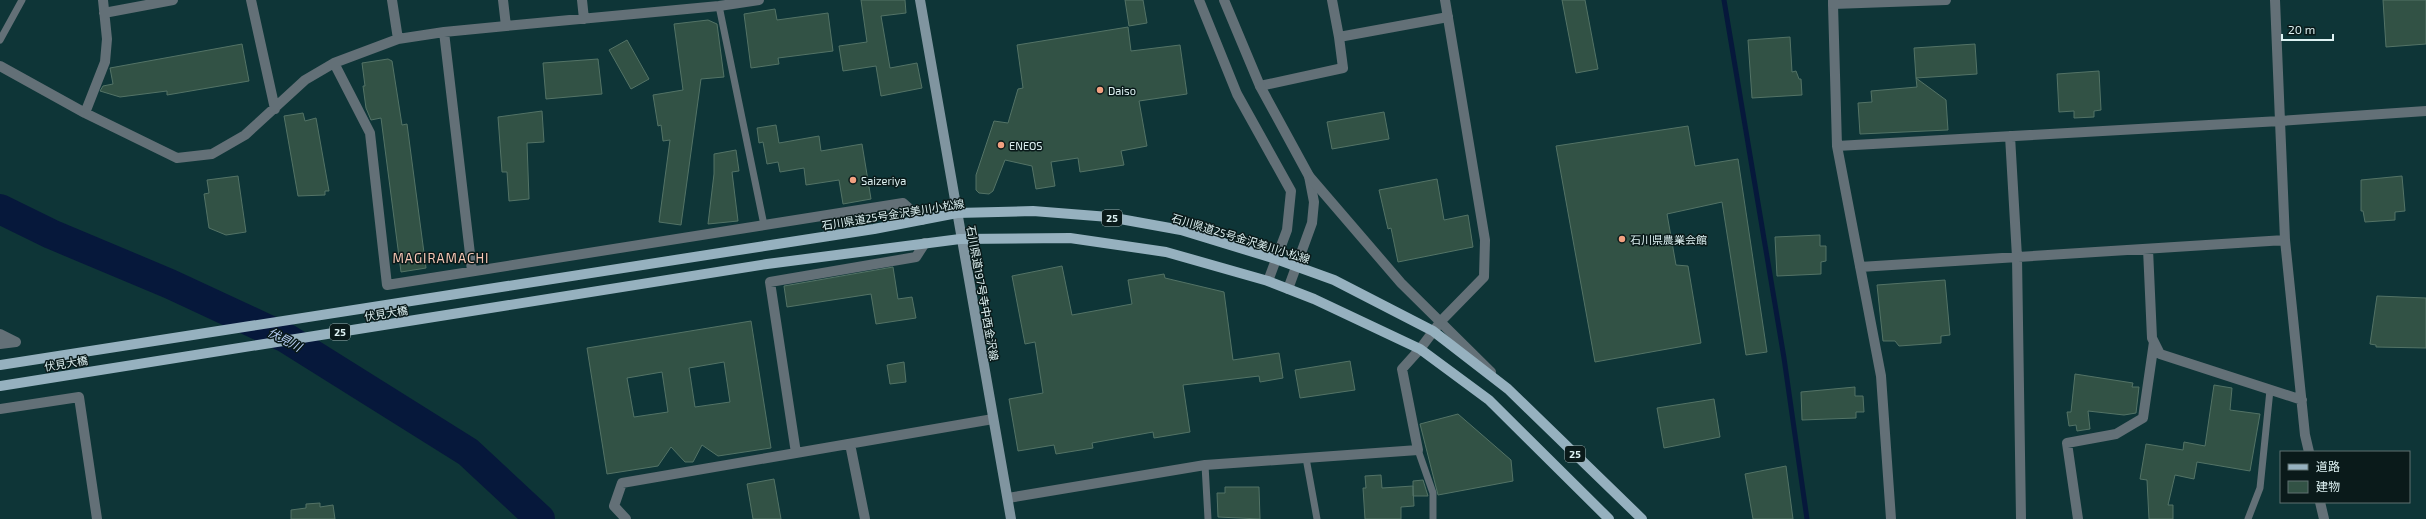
<svg xmlns="http://www.w3.org/2000/svg" width="2426" height="519" font-family="'Exo 2','Noto Sans JP',sans-serif">
	<style>
		.lines { fill: none; stroke-linecap: round; stroke-linejoin: round }
		.stream { stroke: #06183b; stroke-width: 5 }
		.river { stroke: #06183b; stroke-width: 30 }
		.building { fill: #325245; stroke: #537366; fill-rule: evenodd }
		.service { stroke: #637077; stroke-width: 7 }
		.minor { stroke: #637077; stroke-width: 10 }
		.tertiary { stroke: #637077; stroke-width: 10 }
		.secondary { stroke: #8095a0; stroke-width: 10 }
		.primary { stroke: #96b1bf; stroke-width: 10 }
		.poi-dot { fill: #f2a080; stroke: #0a1a1a; stroke-width: 1.5 }
		.labels { text-anchor: middle; dominant-baseline: central; stroke-width: 3; stroke-linejoin: round; paint-order: stroke }
		.shield { fill: #0a1a1a; stroke: #9eb1b2; stroke-width: 1 }
		.shield-label { font-size: 10px; font-weight: bold; fill: #def2f3 }
		.poi-label { font-size: 11px; fill: #def2f3; stroke: #0a1a1a; text-anchor: start }
		.street-label { font-size: 11px; fill: #def2f3; stroke: #0a1a1a }
		.water-label { font-size: 12px; font-style: italic; fill: #b6cdf4; stroke: #0a1a1a }
		.quarter-label { font-size: 13px; letter-spacing: 1px; fill: #f7c7b5; stroke: #0a1a1a }
	</style>
	<rect width="100%" height="100%" fill="#0e3537"/>
	<g class="lines">
		<path class="stream" d="M 1724,0 L 1784,358 L 1807,519"/>
		<path class="river" d="M 0,209 L 51,234 L 170,284 L 286,338 L 468,452 L 540,519"/>
	</g>
	<path class="building" d="M 861,0 L 905,0 L 906,13 L 881,16 L 890,68 L 917,63 L 922,88 L 881,96 L 876,66 L 843,71 L 839,46 L 867,42 Z
		M 1125,0 L 1143,0 L 1147,23 L 1129,26 Z
		M 1562,0 L 1585,0 L 1598,69 L 1576,73 Z
		M 2383,0 L 2426,0 L 2426,44 L 2386,47 Z
		M 775,9 L 777,20 L 828,13 L 833,51 L 778,58 L 779,64 L 751,68 L 744,14 Z
		M 708,20 L 717,24 L 724,77 L 701,79 L 681,225 L 659,222 L 670,140 L 663,141 L 661,125 L 658,126 L 653,95 L 683,90 L 674,24 Z
		M 1128,27 L 1131,51 L 1180,45 L 1187,94 L 1139,101 L 1147,146 L 1121,151 L 1124,165 L 1080,172 L 1078,158 L 1051,162 L 1055,186 L 1036,189 L 1032,166 L 1005,160 L 993,191 L 989,194 L 979,193 L 976,190 L 976,175 L 994,121 L 1008,123 L 1018,89 L 1023,88 L 1017,45 Z
		M 1790,37 L 1792,72 L 1796,71 L 1799,79 L 1801,79 L 1802,95 L 1752,98 L 1748,40 Z
		M 627,40 L 649,79 L 631,89 L 609,50 Z
		M 242,44 L 249,81 L 167,95 L 167,91 L 120,97 L 100,91 L 103,86 L 113,84 L 110,68 Z
		M 1975,44 L 1977,74 L 1916,78 L 1914,48 Z
		M 388,59 L 392,61 L 402,125 L 407,124 L 426,268 L 401,272 L 381,118 L 371,120 L 366,108 L 363,86 L 365,86 L 362,63 Z
		M 598,59 L 602,94 L 546,99 L 543,63 Z
		M 2099,71 L 2101,110 L 2094,111 L 2094,117 L 2074,118 L 2074,111 L 2059,112 L 2057,74 Z
		M 1916,78 L 1946,100 L 1948,130 L 1860,134 L 1858,103 L 1872,102 L 1871,91 L 1917,87 Z
		M 542,111 L 544,142 L 527,143 L 529,199 L 509,201 L 507,172 L 502,172 L 498,117 Z
		M 1384,112 L 1389,139 L 1332,149 L 1327,122 Z
		M 303,113 L 305,121 L 316,118 L 329,191 L 325,191 L 325,195 L 298,196 L 284,116 Z
		M 776,125 L 779,143 L 819,136 L 821,151 L 862,144 L 871,199 L 843,204 L 839,180 L 806,185 L 804,168 L 780,172 L 778,162 L 767,164 L 763,142 L 759,143 L 757,128 Z
		M 1688,126 L 1695,166 L 1738,159 L 1767,352 L 1746,355 L 1722,202 L 1667,214 L 1676,265 L 1688,266 L 1701,343 L 1595,362 L 1556,146 Z
		M 736,150 L 739,171 L 732,172 L 738,221 L 708,224 L 714,174 L 714,154 Z
		M 238,176 L 246,232 L 226,235 L 209,228 L 204,194 L 209,193 L 207,180 Z
		M 2402,176 L 2405,211 L 2395,212 L 2395,220 L 2365,222 L 2363,211 L 2361,211 L 2361,180 Z
		M 1437,179 L 1444,220 L 1468,215 L 1473,247 L 1398,262 L 1391,228 L 1388,229 L 1379,190 Z
		M 1820,235 L 1820,246 L 1826,246 L 1826,261 L 1821,262 L 1821,274 L 1777,276 L 1775,237 Z
		M 1062,266 L 1072,315 L 1132,304 L 1128,280 L 1164,274 L 1165,278 L 1224,292 L 1233,360 L 1279,353 L 1283,378 L 1260,382 L 1259,376 L 1183,385 L 1190,432 L 1154,438 L 1153,432 L 1092,443 L 1093,448 L 1056,454 L 1054,445 L 1018,451 L 1009,399 L 1043,393 L 1035,342 L 1025,344 L 1012,276 Z
		M 893,267 L 898,299 L 912,297 L 916,318 L 876,324 L 871,294 L 787,307 L 784,286 Z
		M 1945,280 L 1950,335 L 1941,336 L 1941,343 L 1899,346 L 1895,341 L 1883,341 L 1877,285 Z
		M 2377,296 L 2426,298 L 2426,348 L 2376,347 L 2376,345 L 2370,344 Z
		M 751,321 L 771,448 L 718,456 L 702,445 L 693,462 L 685,462 L 671,447 L 658,466 L 607,474 L 587,348 ZM 724,362 L 730,402 L 695,407 L 689,368 ZM 662,372 L 668,412 L 634,417 L 627,378 Z
		M 1350,361 L 1355,390 L 1300,398 L 1295,370 Z
		M 904,362 L 906,382 L 890,384 L 887,365 Z
		M 2075,374 L 2133,383 L 2132,387 L 2139,387 L 2136,413 L 2124,415 L 2088,411 L 2090,429 L 2077,431 L 2076,425 L 2069,426 L 2067,412 L 2071,412 Z
		M 2214,385 L 2232,388 L 2230,410 L 2260,414 L 2250,471 L 2197,462 L 2194,479 L 2175,475 L 2168,505 L 2173,505 L 2173,519 L 2149,519 L 2147,480 L 2140,479 L 2146,444 L 2183,450 L 2184,442 L 2205,446 Z
		M 1855,387 L 1855,396 L 1863,396 L 1864,412 L 1856,412 L 1856,418 L 1802,420 L 1801,392 Z
		M 1714,399 L 1720,437 L 1664,448 L 1657,408 Z
		M 1458,414 L 1511,460 L 1513,481 L 1438,495 L 1420,424 Z
		M 1786,466 L 1793,519 L 1753,519 L 1745,474 Z
		M 1381,475 L 1382,488 L 1413,486 L 1414,506 L 1401,507 L 1401,519 L 1365,519 L 1363,488 L 1366,488 L 1365,476 Z
		M 774,479 L 781,519 L 753,519 L 747,484 Z
		M 1423,480 L 1428,496 L 1413,496 L 1413,481 Z
		M 1225,487 L 1259,487 L 1260,519 L 1218,517 L 1217,493 L 1225,493 Z
		M 320,503 L 320,507 L 333,505 L 335,519 L 291,519 L 291,510 L 306,508 L 306,504 Z"/>
	<g class="lines">
		<path class="service" d="M 719,6 L 764,225
			M 0,40 L 22,0
			M 1418,450 L 1433,493 L 1433,519
			M 1306,458 L 1317,519
			M 1205,465 L 1208,519
			M 2248,519 L 2260,488 L 2270,390"/>
		<path class="minor" d="M 251,0 L 275,109
			M 392,0 L 398,39
			M 582,0 L 584,19
			M 1332,0 L 1339,37 L 1448,17
			M 2275,0 L 2280,121 L 2426,111
			M 1833,4 L 1837,146 L 2280,121 L 2285,240 L 2305,435 L 2309,452
			M 104,13 L 173,0
			M 506,26 L 719,6 L 759,0
			M 444,32 L 472,271
			M 334,63 L 370,133 L 387,285 L 903,203 L 922,220
			M 0,66 L 85,113 L 177,158 L 212,154 L 245,135 L 305,80 L 334,63 L 398,39 L 444,32 L 506,26 L 503,0
			M 1260,86 L 1343,68 L 1339,37
			M 85,113 L 105,62 L 107,39 L 103,0
			M 2010,136 L 2017,257 L 2021,519
			M 1837,146 L 1881,376 L 1891,519
			M 2148,249 L 2152,338 L 2160,354 L 2302,400
			M 1860,267 L 2285,240
			M 1288,289 L 1312,223 L 1314,202 L 1309,176
			M 0,334 L 16,342
			M 0,344 L 16,342
			M 0,409 L 79,397 L 97,519
			M 850,444 L 865,519
			M 796,453 L 770,282 L 916,257 L 925,243
			M 1008,498 L 1205,465 L 1418,450 L 1402,369 L 1420,349
			M 2320,502 L 2324,519
			M 626,519 L 614,506 L 622,483 L 993,419
			M 2078,519 L 2067,443 L 2116,434 L 2143,418 L 2154,342"/>
		<path class="tertiary" d="M 1199,0 L 1237,94 L 1291,191 L 1287,230 L 1268,281
			M 1224,0 L 1260,86 L 1309,176 L 1401,283 L 1491,372
			M 1833,0 L 1833,4 L 1946,0
			M 1420,349 L 1441,321 L 1484,277 L 1485,240 L 1445,0"/>
		<path class="secondary" d="M 920,0 L 1011,519"/>
		<path class="primary" d="M 0,365 L 874,229 L 957,213 L 1033,211 L 1109,217 L 1181,230 L 1276,259 L 1334,280 L 1433,331 L 1508,389 L 1642,519
			M 0,386 L 767,264 L 960,239 L 1070,238 L 1166,252 L 1268,281 L 1314,299 L 1420,349 L 1489,400 L 1609,519"/>
	</g>
	<g class="poi-dot">
		<circle cx="1100" cy="90" r="4"/>
		<circle cx="1001" cy="145" r="4"/>
		<circle cx="853" cy="180" r="4"/>
		<circle cx="1622" cy="239" r="4"/>
	</g>
	<g class="labels">
		<g class="shield">
			<rect x="1102" y="210" width="20" height="16" rx="3"/>
			<rect x="330" y="324" width="20" height="16" rx="3"/>
			<rect x="1565" y="446" width="20" height="16" rx="3"/>
		</g>
		<g class="shield-label">
			<text x="1112" y="218">25</text>
			<text x="340" y="332">25</text>
			<text x="1575" y="454">25</text>
		</g>
		<g class="poi-label">
			<text x="1108" y="90">Daiso</text>
			<text x="1009" y="145">ENEOS</text>
			<text x="861" y="180">Saizeriya</text>
			<text x="1630" y="239">石川県農業会館</text>
		</g>
		<g class="street-label">
			<text transform="translate(893 214) rotate(-9)">石川県道25号金沢美川小松線</text>
			<text transform="translate(1241 238) rotate(17)">石川県道25号金沢美川小松線</text>
			<text transform="translate(983 293) rotate(80)">石川県道197号寺中西金沢線</text>
			<text transform="translate(386 313) rotate(-9)">伏見大橋</text>
			<text transform="translate(66 363) rotate(-9)">伏見大橋</text>
		</g>
		<g class="water-label">
			<text transform="translate(285 339) rotate(28)">伏見川</text>
		</g>
		<g class="quarter-label">
			<text x="441" y="258">MAGIRAMACHI</text>
		</g>
	</g>
	<rect x="2280" y="451" width="130" height="52" fill="#0a1a1a" stroke="#5f7071"/>
	<rect x="2288" y="464" width="20" height="6" fill="#96b1bf" stroke="#5f7071"/>
	<text x="2316" y="471" font-size="12" fill="#def2f3">道路</text>
	<rect x="2288" y="481" width="20" height="12" fill="#325245" stroke="#5f7071"/>
	<text x="2316" y="491" font-size="12" fill="#def2f3">建物</text>
	<path d="M2282 34v6h51v-6" fill="none" stroke="#def2f3" stroke-width="2"/>
	<text x="2288" y="34" font-size="12" fill="#def2f3" stroke="#0a1a1a" stroke-width="3" paint-order="stroke">20 m</text>
</svg>
